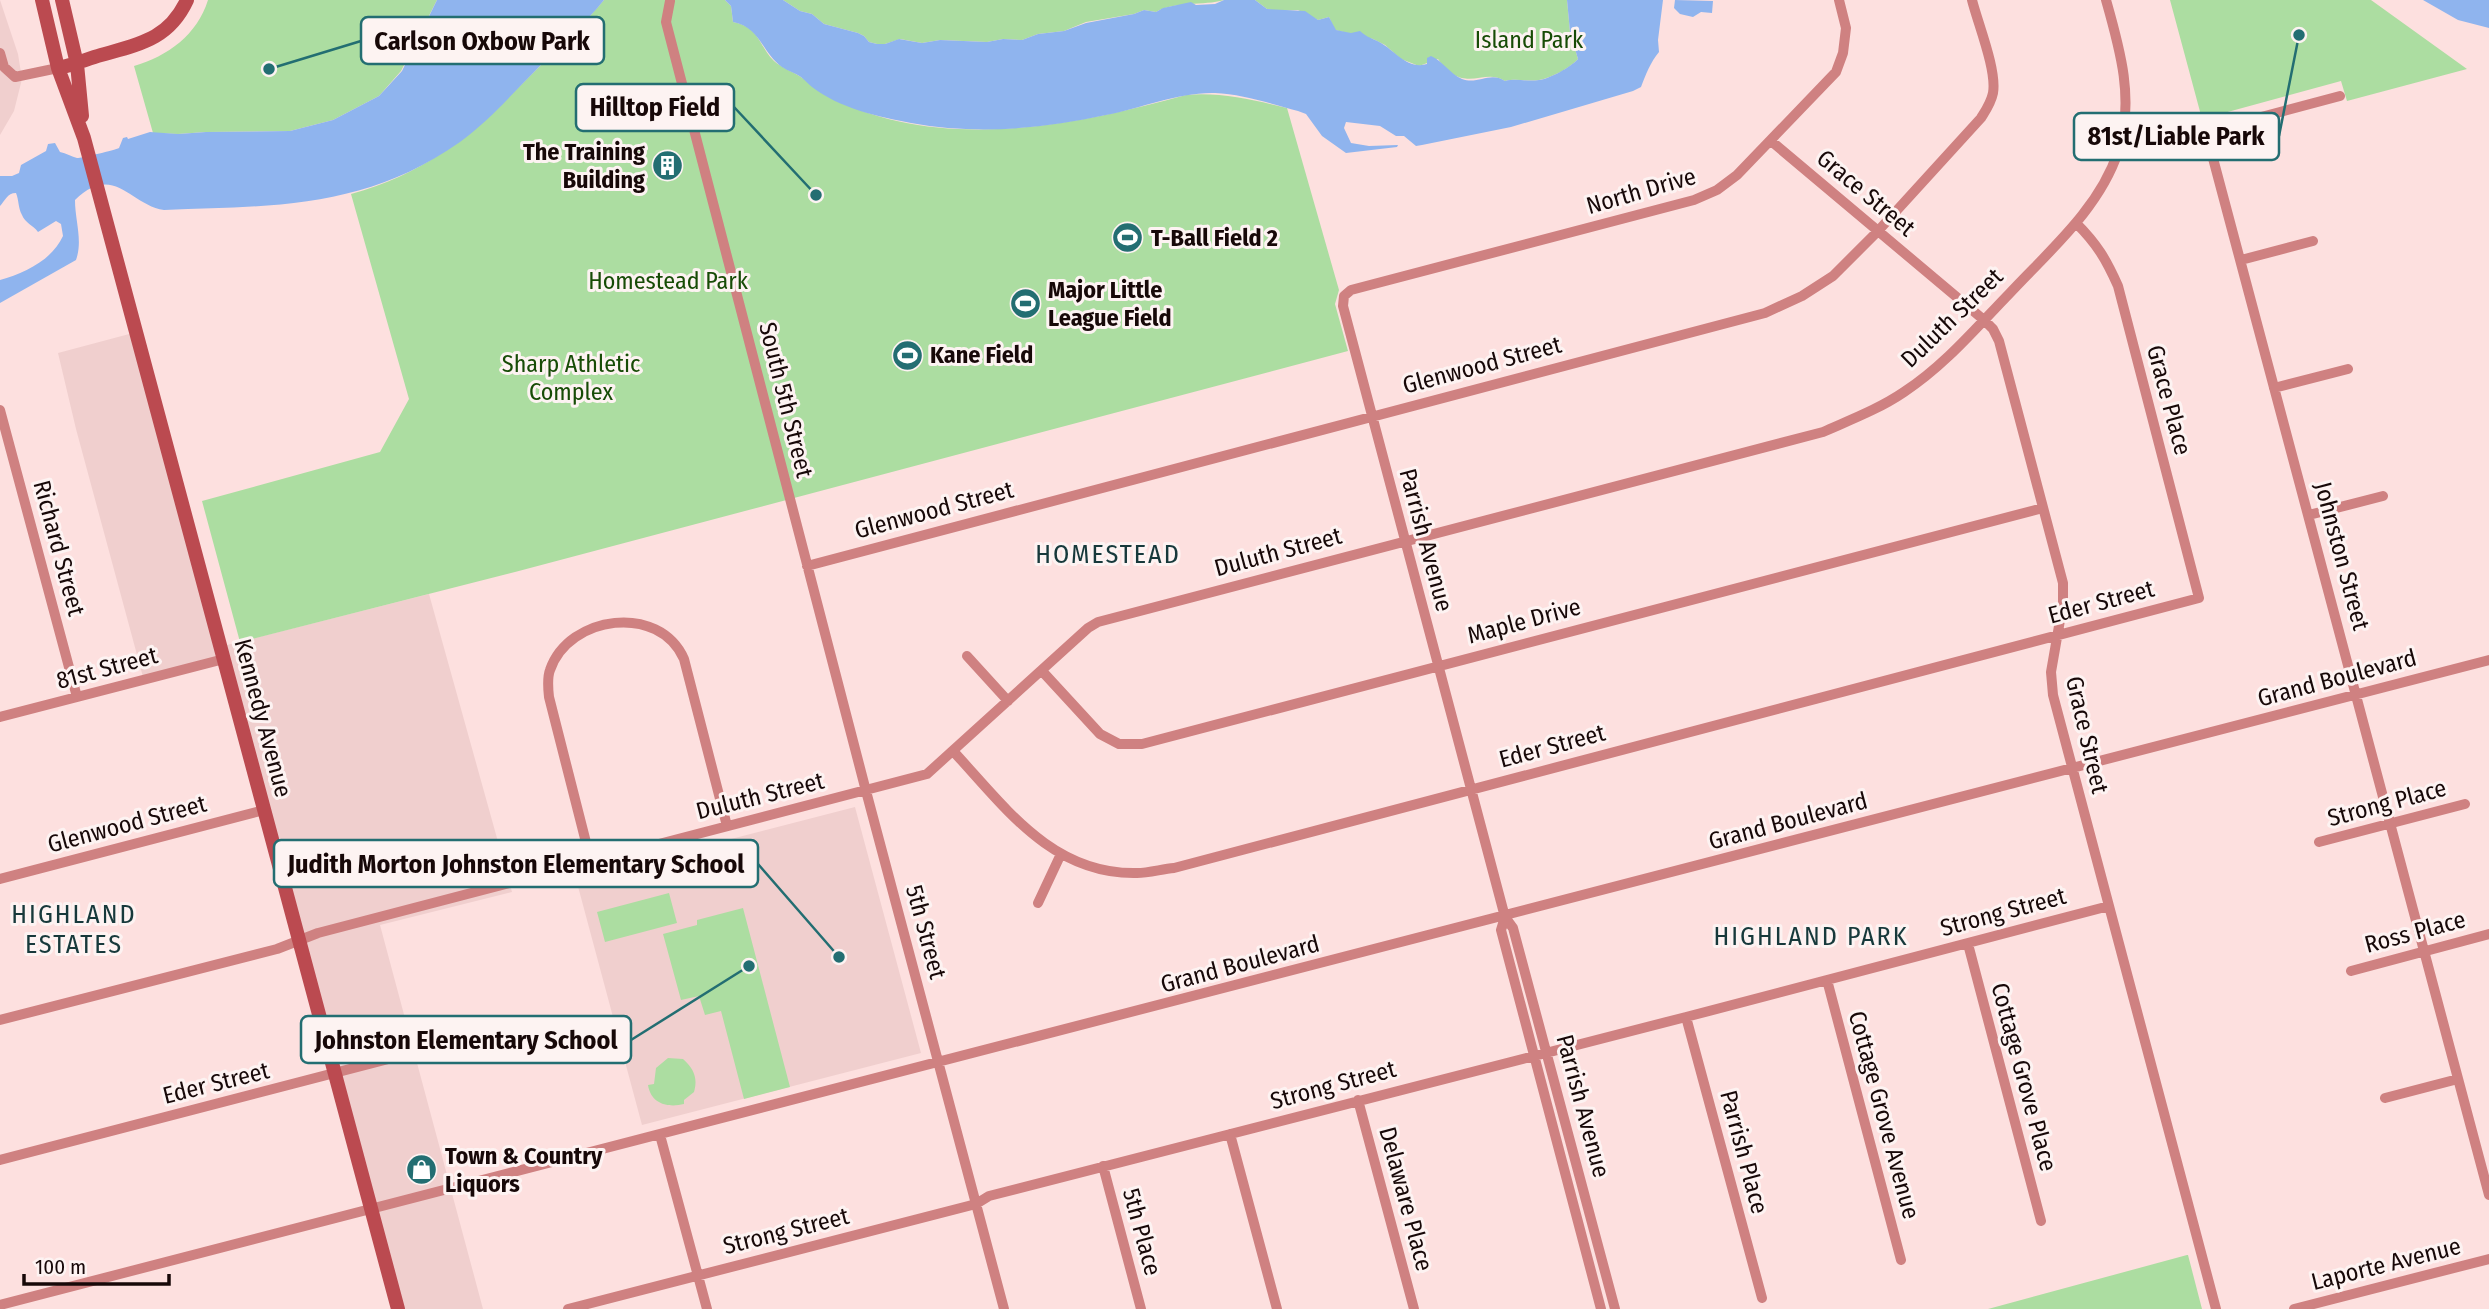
<svg xmlns="http://www.w3.org/2000/svg" width="2489" height="1309" font-family="'Fira Sans Condensed',sans-serif">
	<style>
		.built { fill: #f0cfce }
		.green { fill: #acdda1 }
		.water { fill: #8fb4ee }
		.lines { fill: none; stroke-linecap: round; stroke-linejoin: round }
		.street { stroke: #cf8181; stroke-width: 10 }
		.secondary { stroke: #bb4a50; stroke-width: 14 }
		.labels { text-anchor: middle; dominant-baseline: central; stroke-width: 6; stroke-linejoin: round; paint-order: stroke }
		.park-label { font-size: 24px; fill: #174c06; stroke: #fdf3f2 }
		.poi-label { font-size: 24px; font-weight: bold; fill: #170808; stroke: #fdf3f2; text-anchor: start }
		.street-label { font-size: 24px; fill: #170808; stroke: #fdf3f2 }
		.neighbourhood-label { font-size: 26px; letter-spacing: 2px; fill: #17393b; stroke: #fdf3f2 }
		.leader { fill: none; stroke: #236e72; stroke-width: 2.5 }
		.callout-dot { fill: #236e72; stroke: #fdf3f2; stroke-width: 2.5 }
		.callout { fill: #fdf3f2; stroke: #236e72; stroke-width: 2.5 }
		.callout-label { font-size: 26px; text-anchor: middle; font-weight: bold; fill: #170808 }
	</style>
	<rect width="100%" height="100%" fill="#fde0df"/>
	<path class="built" d="M 0,0 L 18,54 L 22,79 L 14,111 L 0,135 Z
		M 133,333 L 221,657 L 143,677 L 76,429 L 58,353 Z
		M 429,594 L 512,892 L 380,925 L 483,1309 L 401,1309 L 223,646 Z
		M 855,807 L 921,1053 L 642,1125 L 576,879 Z"/>
	<path class="green" d="M 208,0 L 437,0 L 401,71 L 379,96 L 333,120 L 290,131 L 206,132 L 178,134 L 153,133 L 134,66 C 168,56 197,35 208,0 Z
		M 604,0 L 725,0 L 731,6 L 733,22 C 760,27 758,45 774,61 C 782,68 792,71 801,77 C 809,82 814,88 822,93 C 934,154 1069,127 1186,95 C 1221,92 1253,100 1287,108 L 1339,290 L 1335,304 L 1348,351 L 515,572 L 240,642 L 202,501 L 380,452 L 409,399 L 351,194 C 439,170 482,123 544,62 C 564,41 586,22 604,0 Z
		M 783,0 L 1224,0 C 1204,6 1175,1 1156,12 L 1144,10 L 1134,14 L 1086,22 L 1064,31 L 1038,34 L 1022,40 L 1003,39 L 987,42 L 940,40 L 922,43 L 900,39 L 885,44 L 877,44 L 869,42 L 864,36 L 858,33 L 824,24 L 812,14 L 800,11 Z
		M 1255,0 L 1567,0 L 1570,32 L 1578,59 C 1570,68 1551,78 1539,80 C 1527,82 1517,78 1505,81 C 1483,67 1464,96 1438,59 L 1419,66 L 1401,59 L 1385,45 L 1373,39 L 1335,30 L 1329,17 L 1318,20 L 1298,10 L 1276,11 L 1267,9 Z
		M 2170,0 L 2371,0 L 2467,69 L 2347,101 L 2341,81 L 2202,119 Z
		M 669,893 L 677,923 L 605,942 L 597,912 Z
		M 743,908 L 790,1087 L 744,1099 L 721,1011 L 705,1015 L 699,996 L 681,1000 L 663,934 L 697,925 L 697,920 Z
		M 668,1058 L 683,1059 C 694,1069 698,1078 694,1092 L 684,1100 L 684,1104 C 668,1108 651,1104 648,1085 L 654,1084 L 656,1068 Z
		M 2188,1255 L 2202,1309 L 1988,1309 L 2187,1255 Z"/>
	<path class="water" d="M 437,0 L 604,0 C 584,25 559,46 537,69 C 512,94 488,122 460,142 C 365,209 274,206 164,210 C 130,205 114,162 75,200 C 75,221 83,240 76,260 L 0,303 L 0,280 C 25,273 52,260 63,236 L 61,224 L 56,221 L 38,232 C 33,225 25,223 22,215 C 18,208 19,200 16,193 C 7,193 5,201 0,206 L 0,176 L 12,176 L 19,173 L 21,165 L 46,151 L 48,144 L 55,143 L 60,152 C 66,153 72,157 77,158 C 82,158 115,150 119,148 L 123,138 L 127,137 L 128,139 L 150,132 L 178,134 L 206,132 L 290,131 L 333,120 L 379,96 L 402,71 Z
		M 725,0 L 783,0 L 800,11 L 812,14 L 824,24 L 858,33 L 864,36 L 869,42 L 877,44 L 885,44 L 899,39 L 922,43 L 940,40 L 987,42 L 1003,39 L 1022,40 L 1038,34 L 1064,31 L 1086,23 L 1134,14 L 1144,10 L 1156,12 L 1163,8 L 1191,2 L 1196,5 L 1215,4 L 1224,0 L 1255,0 L 1267,9 L 1305,11 L 1318,20 L 1329,17 L 1336,30 L 1351,33 L 1360,31 C 1366,37 1374,39 1381,43 C 1395,51 1408,70 1427,64 L 1427,58 L 1431,56 C 1443,61 1450,74 1462,79 C 1478,85 1490,71 1505,81 C 1517,78 1527,82 1539,80 C 1549,79 1571,67 1578,59 L 1570,32 L 1567,0 L 1663,0 L 1658,40 L 1659,52 C 1651,61 1645,76 1641,87 L 1633,91 L 1511,127 L 1422,145 L 1416,146 L 1404,136 L 1396,136 L 1380,126 L 1346,122 L 1344,128 L 1351,143 L 1369,146 L 1398,145 L 1397,147 L 1346,153 L 1322,136 L 1306,114 L 1298,111 C 1272,104 1242,94 1215,93 C 1179,92 1142,108 1106,115 C 1042,129 977,135 911,123 C 879,117 839,108 812,87 C 808,84 805,80 801,77 C 795,73 788,71 782,67 C 762,53 760,27 733,22 L 731,6 Z
		M 1675,0 L 1713,1 L 1712,13 L 1701,12 L 1693,17 L 1680,14 L 1674,8 Z
		M 2423,0 L 2489,0 L 2489,28 L 2458,20 Z"/>
	<g class="lines">
		<path class="street" d="M 670,1 L 666,22 L 866,791 L 1004,1309
			M 0,53 L 4,67 L 15,77 L 58,68
			M 2206,132 L 2489,1195
			M 1771,141 L 1984,320 L 1993,329 L 1999,341 L 2063,583 L 2063,603 L 2051,672 L 2053,695 L 2216,1309
			M 2118,151 L 2149,147 L 2340,96
			M 2241,260 L 2313,241
			M 2274,388 L 2348,369
			M 0,410 L 77,697
			M 2309,515 L 2383,496
			M 807,566 L 1765,313 L 1802,296 L 1833,276 L 1878,231 L 1981,118 C 1986,110 1991,103 1993,93 C 1997,70 1978,24 1972,0
			M 967,656 L 1008,701
			M 1042,671 L 1100,734 L 1119,744 L 1142,744 L 2043,508
			M 0,717 L 224,659
			M 953,751 C 1005,807 1052,875 1137,873 C 1149,873 1162,869 1174,868 L 2199,598 L 2118,286 C 2106,259 2097,244 2076,223
			M 2319,842 L 2465,804
			M 591,862 L 549,697 C 548,688 547,678 550,670 C 569,615 659,603 684,659 L 727,826
			M 0,879 L 264,810
			M 1038,903 L 1060,856
			M 1505,917 L 1501,930 L 1601,1309
			M 1968,944 L 2041,1221
			M 2351,971 L 2489,934
			M 1827,980 L 1901,1260
			M 1686,1017 L 1762,1298
			M 0,1020 L 277,949 L 318,933 L 927,774 L 1088,628 L 1098,622 L 1823,432 C 1850,420 1879,409 1904,392 C 1944,366 1976,328 2009,294 C 2049,251 2099,209 2118,152 C 2135,101 2120,49 2106,0
			M 2385,1098 L 2458,1079
			M 1358,1100 L 1414,1309
			M 1230,1134 L 1277,1309
			M 660,1135 L 707,1309
			M 0,1160 L 523,1024
			M 1103,1166 L 1141,1309
			M 0,1305 L 2489,660
			M 568,1309 L 976,1204 L 989,1196 L 1686,1017 L 2109,906
			M 1615,1309 L 1513,928 L 1505,917 L 1343,306 L 1344,296 L 1351,290 L 1694,200 L 1717,190 L 1737,175 L 1836,72 L 1843,53 L 1846,28 L 1839,0
			M 2294,1309 L 2489,1259"/>
		<path class="secondary" d="M 42,0 L 58,68 L 84,138 L 398,1309
			M 62,0 L 77,64 L 82,116
			M 58,68 C 73,65 87,59 101,55 C 140,44 169,39 187,0"/>
	</g>
	<defs>
		<symbol id="building-disc" viewBox="-11 -11 22 22"><circle r="9.5" fill="#236e72" stroke="#fdf3f2"/><path d="M-4-6H4V6H1V3H-1V6H-4ZM-2.5-4.3h1.7v1.8h-1.7ZM.8-4.3h1.7v1.8H.8ZM-2.5-1h1.7V.8h-1.7ZM.8-1h1.7V.8H.8Z" fill="#fff"/></symbol>
		<symbol id="stadium-disc" viewBox="-11 -11 22 22"><circle r="9.5" fill="#236e72" stroke="#fdf3f2"/><path d="M0-5a6.5 5 0 1 0 0 10a6.5 5 0 1 0 0-10ZM-3.5-1.8h7v3.6h-7Z" fill="#fff"/></symbol>
		<symbol id="shop-disc" viewBox="-11 -11 22 22"><circle r="9.5" fill="#236e72" stroke="#fdf3f2"/><path d="M-5-2.5h2.3a2.7 3.5 0 0 1 5.4 0H5L5.5 6h-11ZM-1.5-2.5h3a1.5 2.3 0 0 0-3 0Z" fill="#fff"/></symbol>
	</defs>
	<g fill-rule="evenodd">
		<use href="#building-disc" x="650" y="148" width="35" height="35"/>
		<use href="#stadium-disc" x="1110" y="220" width="35" height="35"/>
		<use href="#stadium-disc" x="1008" y="286" width="35" height="35"/>
		<use href="#stadium-disc" x="890" y="338" width="35" height="35"/>
		<use href="#shop-disc" x="404" y="1152" width="35" height="35"/>
	</g>
	<g class="labels">
		<g class="park-label">
			<text x="1529" y="40">Island Park</text>
			<text x="668" y="281">Homestead Park</text>
			<text x="571" y="364">Sharp Athletic<tspan x="571" dy="28">Complex</tspan></text>
		</g>
		<g class="poi-label">
			<text x="645" y="152" text-anchor="end">The Training<tspan x="645" dy="28">Building</tspan></text>
			<text x="1151" y="238">T-Ball Field 2</text>
			<text x="1048" y="290">Major Little<tspan x="1048" dy="28">League Field</tspan></text>
			<text x="930" y="355">Kane Field</text>
			<text x="445" y="1156">Town &amp; Country<tspan x="445" dy="28">Liquors</tspan></text>
		</g>
		<g class="street-label">
			<text transform="translate(1641 191) rotate(-16)">North Drive</text>
			<text transform="translate(1866 193) rotate(40)">Grace Street</text>
			<text transform="translate(1952 318) rotate(-44)">Duluth Street</text>
			<text transform="translate(1482 365) rotate(-15)">Glenwood Street</text>
			<text transform="translate(786 400) rotate(76)">South 5th Street</text>
			<text transform="translate(2169 400) rotate(75)">Grace Place</text>
			<text transform="translate(934 510) rotate(-15)">Glenwood Street</text>
			<text transform="translate(1426 540) rotate(75)">Parrish Avenue</text>
			<text transform="translate(59 548) rotate(75)">Richard Street</text>
			<text transform="translate(1278 552) rotate(-15)">Duluth Street</text>
			<text transform="translate(2342 556) rotate(75)">Johnston Street</text>
			<text transform="translate(2101 602) rotate(-15)">Eder Street</text>
			<text transform="translate(1524 621) rotate(-15)">Maple Drive</text>
			<text transform="translate(107 668) rotate(-15)">81st Street</text>
			<text transform="translate(2337 678) rotate(-15)">Grand Boulevard</text>
			<text transform="translate(263 718) rotate(75)">Kennedy Avenue</text>
			<text transform="translate(2087 735) rotate(77)">Grace Street</text>
			<text transform="translate(1552 746) rotate(-15)">Eder Street</text>
			<text transform="translate(760 796) rotate(-14)">Duluth Street</text>
			<text transform="translate(2387 803) rotate(-15)">Strong Place</text>
			<text transform="translate(1788 821) rotate(-15)">Grand Boulevard</text>
			<text transform="translate(127 824) rotate(-15)">Glenwood Street</text>
			<text transform="translate(2003 912) rotate(-15)">Strong Street</text>
			<text transform="translate(926 932) rotate(75)">5th Street</text>
			<text transform="translate(2415 932) rotate(-15)">Ross Place</text>
			<text transform="translate(1240 964) rotate(-15)">Grand Boulevard</text>
			<text transform="translate(2024 1077) rotate(75)">Cottage Grove Place</text>
			<text transform="translate(216 1083) rotate(-14)">Eder Street</text>
			<text transform="translate(1333 1085) rotate(-15)">Strong Street</text>
			<text transform="translate(1583 1106) rotate(75)">Parrish Avenue</text>
			<text transform="translate(1884 1115) rotate(75)">Cottage Grove Avenue</text>
			<text transform="translate(1744 1152) rotate(75)">Parrish Place</text>
			<text transform="translate(1406 1199) rotate(75)">Delaware Place</text>
			<text transform="translate(786 1231) rotate(-14)">Strong Street</text>
			<text transform="translate(1142 1232) rotate(75)">5th Place</text>
			<text transform="translate(2386 1264) rotate(-14)">Laporte Avenue</text>
		</g>
		<g class="neighbourhood-label">
			<text x="1108" y="554">HOMESTEAD</text>
			<text x="74" y="914">HIGHLAND<tspan x="74" dy="30">ESTATES</tspan></text>
			<text x="1811" y="936">HIGHLAND PARK</text>
		</g>
	</g>
	<path class="leader" d="M269 69L361 41M816 195L734 107M2299 35L2279 136M839 957L758 864M749 966L631 1040"/>
	<g class="callout-dot">
		<circle cx="269" cy="69" r="7"/>
		<circle cx="816" cy="195" r="7"/>
		<circle cx="2299" cy="35" r="7"/>
		<circle cx="839" cy="957" r="7"/>
		<circle cx="749" cy="966" r="7"/>
	</g>
	<g class="callout">
		<rect x="361" y="17" width="243" height="47" rx="7"/>
		<rect x="576" y="84" width="158" height="47" rx="7"/>
		<rect x="2074" y="113" width="205" height="47" rx="7"/>
		<rect x="274" y="840" width="484" height="47" rx="7"/>
		<rect x="301" y="1016" width="330" height="47" rx="7"/>
	</g>
	<g class="callout-label">
		<text x="482" y="50">Carlson Oxbow Park</text>
		<text x="655" y="116">Hilltop Field</text>
		<text x="2176" y="145">81st/Liable Park</text>
		<text x="516" y="873">Judith Morton Johnston Elementary School</text>
		<text x="466" y="1049">Johnston Elementary School</text>
	</g>
	<path d="M24 1274v10h145v-10" fill="none" stroke="#170808" stroke-width="3.5"/>
	<text x="35" y="1274" font-size="21" fill="#170808" stroke="#fdf3f2" stroke-width="5" paint-order="stroke">100 m</text>
</svg>
